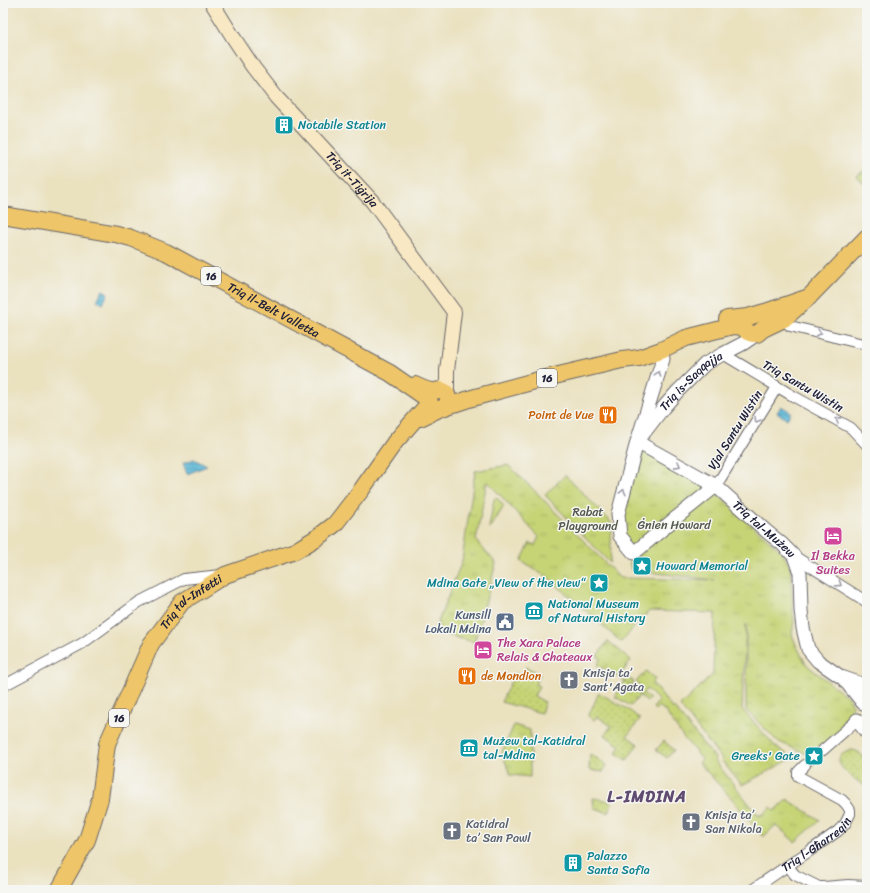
<svg xmlns="http://www.w3.org/2000/svg" width="870" height="893" font-family="Sriracha,sans-serif">
	<style>
		.grass { fill: url(#grass-tufts); stroke: #747b58 }
		.garden { fill: url(#garden-dots); stroke: #747b58 }
		.water { fill: url(#water-rules); stroke: #3c6c88 }
		.lines { fill: none; stroke-linecap: round; stroke-linejoin: round }
		.minor-tunnel { stroke: #c2bba5; stroke-width: 10; stroke-dasharray: 10 5; stroke-linecap: butt }
		.minor-casing { stroke: #686569; stroke-width: 12 }
		.tertiary-casing { stroke: #686569; stroke-width: 15 }
		.secondary-casing { stroke: #686569; stroke-width: 16 }
		.primary-casing { stroke: #686569; stroke-width: 18 }
		.minor { stroke: #fff; stroke-width: 10 }
		.tertiary { stroke: #fff; stroke-width: 13 }
		.secondary { stroke: #f8e8c3; stroke-width: 14 }
		.primary { stroke: #eec569; stroke-width: 16 }
		.oneway { stroke: #9c9ca7 }
		.labels { text-anchor: middle; dominant-baseline: central; stroke-width: 3; stroke-linejoin: round; paint-order: stroke }
		.shield { fill: #f6f6f2; stroke: #626272; stroke-width: 1 }
		.shield-label { font-size: 11px; font-weight: bold; fill: #22223b }
		.culture-label { font-size: 12px; fill: #0d838f; stroke: #f6f6f2; text-anchor: start }
		.street-label { font-size: 12px; fill: #22223b; stroke: #f6f6f2 }
		.food-label { font-size: 12px; fill: #c56008; stroke: #f6f6f2; text-anchor: end }
		.park-label { font-size: 12px; fill: #53574d; stroke: #f6f6f2 }
		.hotel-label { font-size: 12px; fill: #b23c85; stroke: #f6f6f2 }
		.service-label { font-size: 12px; fill: #4e5e75; stroke: #f6f6f2; text-anchor: end }
		.worship-label { font-size: 12px; fill: #5b616d; stroke: #f6f6f2; text-anchor: start }
		.district-label { font-size: 16px; font-weight: bold; letter-spacing: 1px; fill: #604c71; stroke: #f6f6f2 }
	</style>
	<defs>
		<pattern id="grass-tufts" width="24" height="20" patternUnits="userSpaceOnUse"><rect width="24" height="20" fill="#c6d476"/><path d="M3 7l-1-3M5 7V3M7 7l1-3M15 17l-1-3M17 17v-4M19 17l1-3" fill="none" stroke="#aab667"/></pattern>
		<pattern id="garden-dots" width="8" height="8" patternUnits="userSpaceOnUse"><rect width="8" height="8" fill="#c6d476"/><path d="M2 2h.1M6 6h.1" fill="none" stroke="#aab667" stroke-width="1.8" stroke-linecap="round"/></pattern>
		<pattern id="water-rules" width="6" height="5" patternUnits="userSpaceOnUse"><rect width="6" height="5" fill="#56b6d5"/><path d="M0 2.5h6" fill="none" stroke="#4794ae"/></pattern>
	</defs>
	<rect width="100%" height="100%" fill="#f6f6f2"/>
	<filter id="ink" filterUnits="userSpaceOnUse"><feTurbulence type="fractalNoise" baseFrequency=".025" numOctaves="2"/><feDisplacementMap in="SourceGraphic" scale="8" xChannelSelector="R" yChannelSelector="G"/><feConvolveMatrix kernelMatrix="1 2 1 2 8 2 1 2 1" color-interpolation-filters="sRGB"/></filter>
	<filter id="wash" filterUnits="userSpaceOnUse"><feTurbulence type="fractalNoise" baseFrequency=".012" numOctaves="4" result="noise"/><feDisplacementMap in="SourceGraphic" scale="16" xChannelSelector="R" yChannelSelector="G"/><feGaussianBlur stdDeviation="0.9" result="paint"/><feColorMatrix in="noise" values="0 0 0 0 0 0 0 0 0 0 0 0 0 0 0 0 0 1.4 0 .05"/><feComposite in="paint" operator="in"/></filter>
	<g filter="url(#wash)">
		<rect width="100%" height="100%" fill="#eae1bf"/>
		<path class="grass" d="M 638,445 L 716,493 L 782,552 L 790,567 L 794,622 L 792,634 L 796,645 L 805,662 L 809,667 L 848,697 L 852,705 C 850,724 829,743 821,760 L 777,741 L 746,710 L 746,624 L 742,709 L 775,746 L 793,758 L 742,785 L 721,760 L 722,759 L 680,706 L 713,674 L 715,613 L 649,611 L 621,642 L 551,580 L 521,561 L 530,543 L 535,545 L 539,537 L 487,481 L 476,541 L 496,563 L 479,627 L 474,642 L 434,632 L 462,561 L 475,471 L 508,465 L 530,486 L 620,578 L 715,580 L 631,570 L 621,515 Z
			M 565,475 L 612,523 L 610,563 L 545,495 Z
			M 496,497 L 504,506 L 490,529 L 489,528 L 494,499 Z
			M 608,641 L 631,660 L 622,673 L 634,682 L 631,687 L 623,680 L 597,665 L 601,658 L 597,656 Z
			M 646,671 L 655,679 L 652,683 L 672,708 L 675,709 L 715,758 L 715,761 L 758,815 L 762,815 L 771,807 L 775,811 L 787,799 L 820,820 L 795,842 L 776,825 L 763,837 L 735,803 L 734,801 L 699,763 L 702,759 L 683,737 L 665,711 L 659,706 L 655,710 L 653,708 L 659,701 L 647,689 L 643,693 L 650,699 L 647,702 L 636,692 L 641,687 L 636,682 Z
			M 514,725 L 530,730 L 530,777 L 510,775 L 502,752 Z"/>
		<path class="garden" d="M 867,168 L 867,187 L 857,176 Z
			M 526,667 L 540,674 L 535,684 L 539,686 L 534,696 L 545,702 L 541,713 L 501,702 L 515,673 L 521,676 Z
			M 625,681 L 640,695 L 631,706 L 615,697 Z
			M 599,693 L 629,710 L 640,719 L 627,736 L 638,744 L 627,760 L 616,753 L 620,746 L 605,735 L 611,726 L 597,716 L 594,720 L 588,716 Z
			M 664,741 L 674,750 L 667,758 L 656,750 Z
			M 852,750 C 870,752 867,775 867,788 C 856,779 820,759 852,750 Z
			M 590,754 L 607,765 L 603,772 L 589,770 Z
			M 593,798 L 605,800 L 612,803 L 609,813 L 594,808 Z"/>
		<path class="water" d="M 103,290 L 108,293 L 103,304 L 97,300 Z
			M 781,406 L 791,412 L 787,419 L 777,413 Z
			M 194,459 L 207,466 L 187,474 L 183,463 Z"/>
	</g>
	<g filter="url(#ink)">
		<g class="lines">
			<path class="minor-tunnel" d="M 805,765 L 823,750"/>
			<defs>
				<g id="minor">
					<path d="M 784,319 L 790,326 L 867,345"/>
					<path d="M 723,354 L 793,396 L 851,428 L 867,445"/>
					<path d="M 716,486 L 777,387"/>
					<path d="M 794,556 L 867,602"/>
					<path d="M 3,686 L 83,643 L 139,602 L 184,579 L 221,575"/>
					<path d="M 823,750 L 857,720"/>
					<path d="M 788,866 L 795,875 L 819,887 L 824,887 L 848,885 L 867,886"/>
					<path id="s1" d="M 752,890 L 796,860 L 811,850 L 838,831 L 845,824 L 850,814 L 850,810 L 846,804 L 842,800 L 798,776 L 798,772 L 805,765"/>
				</g>
				<g id="tertiary">
					<path d="M 661,350 L 663,359 L 637,442 L 618,514 L 620,536 L 634,553 L 677,517 L 716,486"/>
					<path id="s2" d="M 643,434 L 663,408 L 677,392 L 705,364 L 723,354 L 744,343 L 757,334"/>
					<path id="s3" d="M 637,442 L 716,486 L 766,531 L 782,544 L 794,556 L 800,573 L 801,610 L 803,628 L 808,649 L 818,661 L 841,677 L 867,686"/>
					<path d="M 843,678 L 863,703"/>
					<path d="M 857,720 L 867,733"/>
				</g>
				<g id="secondary">
					<path id="s4" d="M 212,3 L 233,37 L 253,67 L 276,97 L 372,201 L 454,312 L 447,371 L 447,394"/>
				</g>
				<g id="primary">
					<path id="s5" d="M 3,215 L 116,234 L 131,238 L 166,252 L 390,373 L 429,400"/>
					<path d="M 747,318 C 743,323 743,331 750,333 C 752,334 755,334 757,334 L 763,329 L 784,319 L 809,297 L 867,237"/>
					<path d="M 727,319 L 748,317 L 765,312 L 809,297"/>
					<path d="M 415,385 C 419,387 430,392 434,391 C 436,391 438,390 440,390 C 449,391 450,401 445,407"/>
					<path d="M 420,418 L 439,409 L 472,398 L 546,378 L 622,360 L 639,358 L 661,350 L 686,338 L 733,326 L 744,327"/>
					<path id="s6" d="M 59,890 L 87,840 L 100,799 L 107,744 L 151,644 L 182,602 L 225,575 L 295,551 L 318,537 L 335,524 L 362,489 L 395,442 L 430,402"/>
				</g>
			</defs>
			<use href="#minor" class="minor-casing"/>
			<use href="#tertiary" class="tertiary-casing"/>
			<use href="#secondary" class="secondary-casing"/>
			<use href="#primary" class="primary-casing"/>
			<use href="#minor" class="minor"/>
			<use href="#tertiary" class="tertiary"/>
			<use href="#secondary" class="secondary"/>
			<use href="#primary" class="primary"/>
		</g>
		<defs><path id="oneway-chevron" d="M-2-3.5L2.5 0L-2 3.5" fill="none" stroke-width="1.6" stroke-linecap="round" stroke-linejoin="round"/></defs>
		<g class="oneway">
			<use href="#oneway-chevron" transform="translate(819 333) rotate(14)"/>
			<use href="#oneway-chevron" transform="translate(658 374) rotate(-72)"/>
			<use href="#oneway-chevron" transform="translate(757 420) rotate(121)"/>
			<use href="#oneway-chevron" transform="translate(838 420) rotate(-151)"/>
			<use href="#oneway-chevron" transform="translate(678 465) rotate(29)"/>
			<use href="#oneway-chevron" transform="translate(623 492) rotate(-76)"/>
			<use href="#oneway-chevron" transform="translate(839 584) rotate(33)"/>
		</g>
	</g>
	<defs>
		<symbol id="building-square" viewBox="-11 -11 22 22"><rect x="-9" y="-9" width="18" height="18" rx="4" fill="#0f9aa8" stroke="#f6f6f2"/><path d="M-4-6H4V6H1V3H-1V6H-4ZM-2.5-4.3h1.7v1.8h-1.7ZM.8-4.3h1.7v1.8H.8ZM-2.5-1h1.7V.8h-1.7ZM.8-1h1.7V.8H.8Z" fill="#fff"/></symbol>
		<symbol id="restaurant-square" viewBox="-11 -11 22 22"><rect x="-9" y="-9" width="18" height="18" rx="4" fill="#e8710a" stroke="#f6f6f2"/><path d="M-5-6h1v4h1v-4h1v4h1v-4h1v5L-1.5 .5V6h-2V.5L-5-1ZM5-6V6H3V1.5H1.5Q1.5-4 5-6Z" fill="#fff"/></symbol>
		<symbol id="hotel-square" viewBox="-11 -11 22 22"><rect x="-9" y="-9" width="18" height="18" rx="4" fill="#d1479c" stroke="#f6f6f2"/><path d="M-6-4.5h1.5V1H6V5H4.5V3h-9V5H-6ZM-4 0a1.8 1.8 0 1 1 3.6 0ZM.5 0V-2.5h3Q6-2.5 6 0Z" fill="#fff"/></symbol>
		<symbol id="sight-square" viewBox="-11 -11 22 22"><rect x="-9" y="-9" width="18" height="18" rx="4" fill="#0f9aa8" stroke="#f6f6f2"/><path d="M0-6L1.8-2.2L6-1.7L2.9 1.2L3.7 5.4L0 3.3L-3.7 5.4L-2.9 1.2L-6-1.7L-1.8-2.2Z" fill="#fff"/></symbol>
		<symbol id="museum-square" viewBox="-11 -11 22 22"><rect x="-9" y="-9" width="18" height="18" rx="4" fill="#0f9aa8" stroke="#f6f6f2"/><path d="M0-6L6-3V-2H-6V-3ZM-5-1h2V3h-2ZM-1-1h2V3h-2ZM3-1h2V3H3ZM-6 4H6V6H-6Z" fill="#fff"/></symbol>
		<symbol id="civic-square" viewBox="-11 -11 22 22"><rect x="-9" y="-9" width="18" height="18" rx="4" fill="#5c6f8a" stroke="#f6f6f2"/><path d="M-.6-6.5H3V-4.5H.6V-3L4-1V1h2V6H-6V1h2V-1L-.6-3ZM-1.2 2.5V6h2.4V2.5Z" fill="#fff"/></symbol>
		<symbol id="church-square" viewBox="-11 -11 22 22"><rect x="-9" y="-9" width="18" height="18" rx="4" fill="#6b7280" stroke="#f6f6f2"/><path d="M-1.2-6h2.4v3.5h3.3v2.4h-3.3V6h-2.4V-.1h-3.3v-2.4h3.3Z" fill="#fff"/></symbol>
	</defs>
	<g fill-rule="evenodd">
		<use href="#building-square" x="273" y="114" width="22" height="22"/>
		<use href="#restaurant-square" x="597" y="404" width="22" height="22"/>
		<use href="#hotel-square" x="822" y="525" width="22" height="22"/>
		<use href="#sight-square" x="631" y="555" width="22" height="22"/>
		<use href="#sight-square" x="588" y="572" width="22" height="22"/>
		<use href="#museum-square" x="523" y="600" width="22" height="22"/>
		<use href="#civic-square" x="494" y="611" width="22" height="22"/>
		<use href="#hotel-square" x="472" y="639" width="22" height="22"/>
		<use href="#restaurant-square" x="456" y="665" width="22" height="22"/>
		<use href="#church-square" x="558" y="669" width="22" height="22"/>
		<use href="#museum-square" x="458" y="737" width="22" height="22"/>
		<use href="#sight-square" x="803" y="745" width="22" height="22"/>
		<use href="#church-square" x="680" y="811" width="22" height="22"/>
		<use href="#church-square" x="441" y="820" width="22" height="22"/>
		<use href="#building-square" x="562" y="852" width="22" height="22"/>
	</g>
	<g class="labels">
		<g class="shield">
			<rect x="201" y="267" width="20" height="18" rx="3"/>
			<rect x="537" y="369" width="20" height="18" rx="3"/>
			<rect x="109" y="709" width="20" height="18" rx="3"/>
		</g>
		<g class="shield-label">
			<text x="211" y="276">16</text>
			<text x="547" y="378">16</text>
			<text x="119" y="718">16</text>
		</g>
		<g class="culture-label">
			<text x="298" y="125">Notabile Station</text>
			<text x="656" y="566">Howard Memorial</text>
			<text x="585" y="583" text-anchor="end">Mdina Gate „View of the view“</text>
			<text x="548" y="604">National Museum<tspan x="548" dy="14">of Natural History</tspan></text>
			<text x="483" y="741">Mużew tal-Katidral<tspan x="483" dy="14">tal-Mdina</tspan></text>
			<text x="800" y="756" text-anchor="end">Greeks' Gate</text>
			<text x="587" y="856">Palazzo<tspan x="587" dy="14">Santa Sofia</tspan></text>
		</g>
		<g class="street-label">
			<text stroke="none"><textPath href="#s4" startOffset="226">Triq it-Tiġrija</textPath></text>
			<text stroke="none"><textPath href="#s5" startOffset="290">Triq il-Belt Valletta</textPath></text>
			<text stroke="none"><textPath href="#s2" startOffset="72">Triq is-Saqqajja</textPath></text>
			<text transform="translate(803 386) rotate(30)">Triq Santu Wistin</text>
			<text transform="translate(735 430) rotate(-58)">Vjal Santu Wistin</text>
			<text stroke="none"><textPath href="#s3" startOffset="155">Triq tal-Mużew</textPath></text>
			<text stroke="none"><textPath href="#s6" startOffset="324">Triq tal-Infetti</textPath></text>
			<text stroke="none"><textPath href="#s1" startOffset="79">Triq l-Għarreqin</textPath></text>
		</g>
		<g class="food-label">
			<text x="594" y="415">Point de Vue</text>
			<text x="481" y="676" text-anchor="start">de Mondion</text>
		</g>
		<g class="park-label">
			<text x="588" y="512">Rabat<tspan x="588" dy="14">Playground</tspan></text>
			<text x="674" y="525">Ġnien Howard</text>
		</g>
		<g class="hotel-label">
			<text x="833" y="556">Il Bekka<tspan x="833" dy="14">Suites</tspan></text>
			<text x="497" y="643" text-anchor="start">The Xara Palace<tspan x="497" dy="14">Relais &amp; Chateaux</tspan></text>
		</g>
		<g class="service-label">
			<text x="491" y="615">Kunsill<tspan x="491" dy="14">Lokali Mdina</tspan></text>
		</g>
		<g class="worship-label">
			<text x="583" y="673">Knisja ta’<tspan x="583" dy="14">Sant'Agata</tspan></text>
			<text x="705" y="815">Knisja ta’<tspan x="705" dy="14">San Nikola</tspan></text>
			<text x="466" y="824">Katidral<tspan x="466" dy="14">ta’ San Pawl</tspan></text>
		</g>
		<g class="district-label">
			<text x="647" y="796">L-IMDINA</text>
		</g>
	</g>
	<rect width="870" height="893" fill="none" stroke="#f6f6f2" stroke-width="16"/>
</svg>
